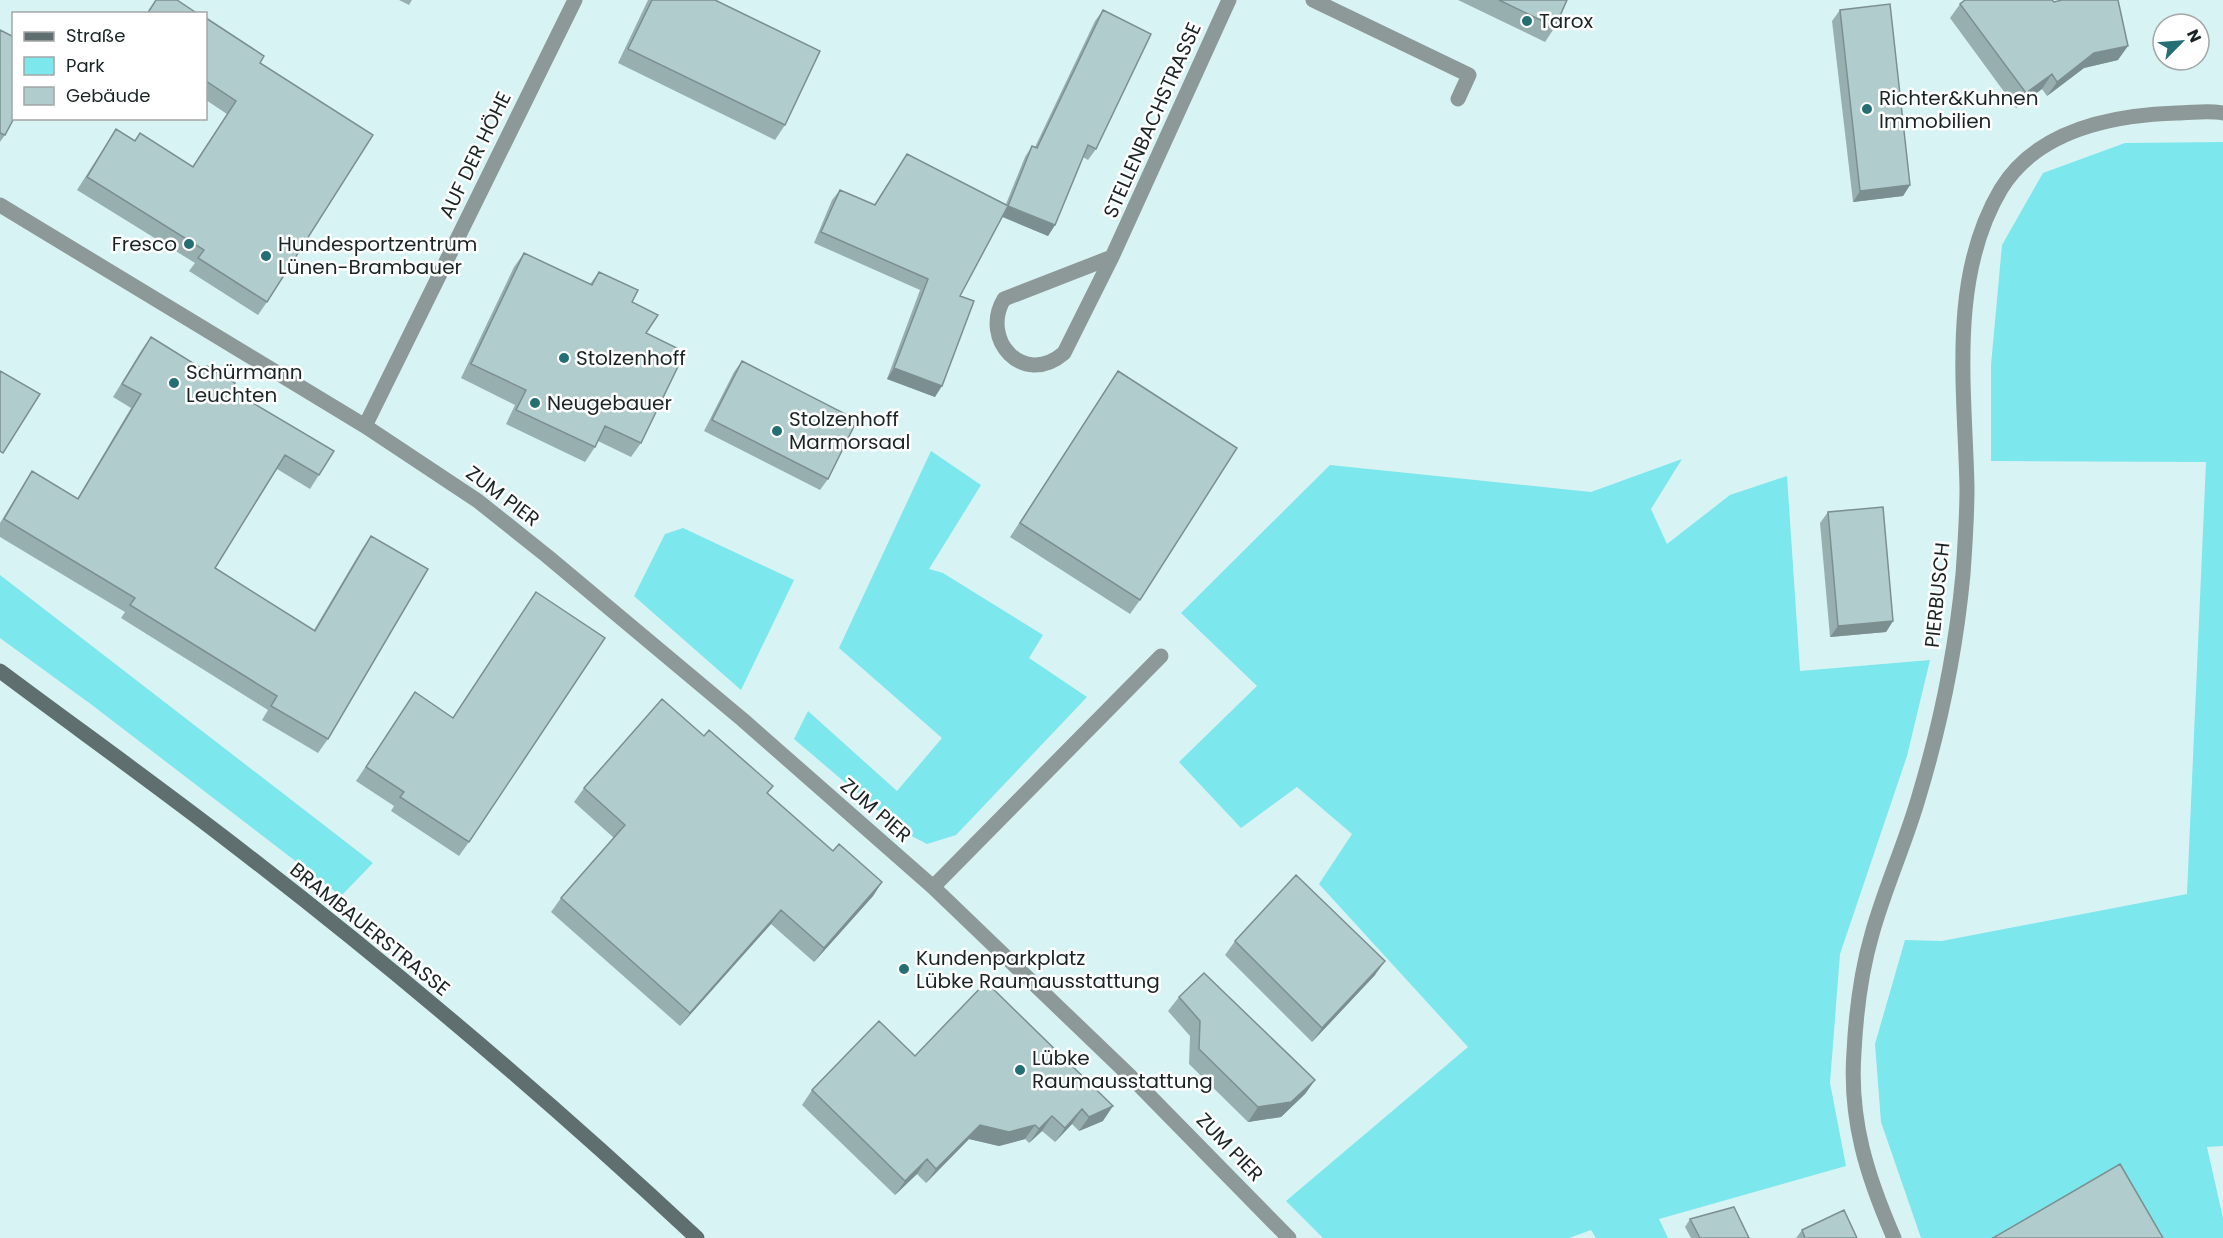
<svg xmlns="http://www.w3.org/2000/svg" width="2223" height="1238" font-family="Poppins,sans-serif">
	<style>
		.green { fill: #7ce7ed }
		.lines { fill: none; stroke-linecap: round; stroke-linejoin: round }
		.street { stroke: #8d9898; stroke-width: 15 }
		.secondary { stroke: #5f6f70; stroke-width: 15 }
		.wall { fill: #98afb0 }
		.shaded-wall { fill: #7c8f90 }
		.building { fill: #b1cccd; stroke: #7c8f90; stroke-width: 1.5 }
		.poi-dot { fill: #246f73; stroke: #fff; stroke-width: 2 }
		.labels { text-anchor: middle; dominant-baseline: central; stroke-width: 5; stroke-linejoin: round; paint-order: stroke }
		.poi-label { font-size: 20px; fill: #1a2424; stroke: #fff; text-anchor: start }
		.street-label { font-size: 20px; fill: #1a2424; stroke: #fff }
	</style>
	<rect width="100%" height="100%" fill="#d8f3f4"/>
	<path class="green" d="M 2223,142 L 2223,1146 L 2207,1147 L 2223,1218 L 2223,1238 L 1921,1238 L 1881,1122 L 1875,1044 L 1905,940 L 1942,941 L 2187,894 L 2206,462 L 1991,461 L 1991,365 L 2002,245 L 2043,173 L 2125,143 Z
		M 931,451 L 981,485 L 929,569 L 943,573 L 1043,635 L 1029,658 L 1087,697 L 956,835 L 927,844 L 902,831 L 794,739 L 808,711 L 897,791 L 942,738 L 839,648 Z
		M 1682,459 L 1651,509 L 1667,544 L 1730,495 L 1787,476 L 1800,671 L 1930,660 L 1907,756 L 1840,954 L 1830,1083 L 1846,1166 L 1659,1219 L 1668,1238 L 1596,1238 L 1591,1230 L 1569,1238 L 1323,1238 L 1286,1201 L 1468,1047 L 1319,884 L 1352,834 L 1297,787 L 1241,828 L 1179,762 L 1257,686 L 1181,613 L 1330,465 L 1591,492 Z
		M 683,528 L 794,580 L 741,690 L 634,596 L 665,534 Z
		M 0,575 L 373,863 L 341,896 L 92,705 L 0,638 Z"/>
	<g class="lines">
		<path class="street" d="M 1313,0 L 1469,75 L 1458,99
			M 0,205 L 365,426 L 478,501 L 547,556 L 743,720 L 933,887 L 1130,1076 L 1289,1238
			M 1112,257 L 1064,353 C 1023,388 980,339 1004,299 L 1112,257 L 1229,0
			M 365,426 L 575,0
			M 933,887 L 1161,656
			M 1894,1238 C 1867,1176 1849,1120 1854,1052 C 1856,1012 1861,972 1872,934 C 1885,887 1906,842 1919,796 C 1941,723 1956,649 1963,574 C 1965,546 1967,516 1967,488 C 1965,389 1948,278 2001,189 C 2037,130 2113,115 2177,113 C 2192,113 2208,110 2223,113"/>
		<path class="secondary" d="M 0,671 C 75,727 152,782 226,839 C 389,964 547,1098 697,1238"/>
	</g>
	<path class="wall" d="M 399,0 L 412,0 L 409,5 Z
		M 648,0 L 715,0 L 785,125 L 775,140 L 618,63 Z
		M 1458,0 L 1567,0 L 1555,27 L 1545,42 Z
		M 1960,4 L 2118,60 L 2084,68 L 2047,96 L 2042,89 L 2016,108 L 1950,18 Z
		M 1103,10 L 1096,149 L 1088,160 L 1083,157 L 1055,225 L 1048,236 L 1002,217 L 960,296 L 935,397 L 887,379 L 920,290 L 814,243 L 832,200 L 840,190 L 874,205 L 907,154 L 1006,204 L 1025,157 L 1032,146 L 1035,147 L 1095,21 Z
		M 1840,10 L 1910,185 L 1903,196 L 1853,202 L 1832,21 Z
		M 206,18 L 260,63 L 267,302 L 258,315 L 189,271 L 195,263 L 77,190 L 116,129 L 135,141 L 140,133 L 192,167 L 227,114 L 206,100 Z
		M 0,30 L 5,135 L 0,142 Z
		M 524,253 L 590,284 L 599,272 L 632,302 L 646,333 L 641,443 L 631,457 L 598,441 L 595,447 L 585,462 L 506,424 L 515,405 L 461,378 L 514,267 Z
		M 151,337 L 231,390 L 319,475 L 310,489 L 277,469 L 215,568 L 314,630 L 362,549 L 371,536 L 328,739 L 318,753 L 262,720 L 268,710 L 121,618 L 125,612 L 0,537 L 0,523 L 23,485 L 32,471 L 77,499 L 131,408 L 113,397 L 141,351 Z
		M 742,361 L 828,479 L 820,490 L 704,431 L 734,372 Z
		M 1118,371 L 1140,600 L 1130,614 L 1010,537 Z
		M 1828,512 L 1893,621 L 1886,632 L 1830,637 L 1820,523 Z
		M 536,592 L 469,842 L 459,856 L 391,811 L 394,806 L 356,781 L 415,692 L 453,718 Z
		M 584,788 L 768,793 L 833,851 L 882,882 L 873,896 L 814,962 L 771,924 L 680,1026 L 551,912 L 561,898 L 614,838 L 574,802 Z
		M 1235,941 L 1375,975 L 1312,1042 L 1225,955 Z
		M 986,982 L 1103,1121 L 1079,1131 L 1072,1124 L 1055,1142 L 1042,1131 L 1029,1143 L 1025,1139 L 999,1146 L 969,1139 L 926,1183 L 917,1174 L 895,1195 L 802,1105 L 812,1090 L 915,1056 Z
		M 1179,997 L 1315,1080 L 1305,1094 L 1281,1117 L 1248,1122 L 1189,1064 L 1190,1036 L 1168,1011 Z
		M 1690,1219 L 1749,1238 L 1691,1238 L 1685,1227 Z
		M 1802,1230 L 1857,1238 L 1796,1238 Z"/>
	<path class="shaded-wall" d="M 2128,46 L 2118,60 L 2084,68 L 2047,96 L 2057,82 L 2094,53 Z
		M 2052,74 L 2042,89 L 2016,108 L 2026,93 Z
		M 1910,185 L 1903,196 L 1853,202 L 1860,191 Z
		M 1008,206 L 1055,225 L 1048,236 L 1001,216 Z
		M 894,368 L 942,386 L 935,397 L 887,379 Z
		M 1893,621 L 1886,632 L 1830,637 L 1838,626 Z
		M 882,882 L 873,896 L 814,962 L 824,948 Z
		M 781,910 L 771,924 L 680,1026 L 690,1013 Z
		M 1385,961 L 1375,975 L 1312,1042 L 1322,1028 Z
		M 1315,1080 L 1305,1094 L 1281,1117 L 1248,1122 L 1258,1107 Z
		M 1113,1106 L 1103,1121 L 1079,1131 L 1089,1117 Z
		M 1082,1109 L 1072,1124 L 1055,1142 L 1065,1128 Z
		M 1052,1116 L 1042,1131 L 1029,1143 L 1039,1129 Z
		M 980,1125 L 1035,1125 L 1025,1139 L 999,1146 L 969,1139 L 926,1183 L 936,1169 Z
		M 927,1159 L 917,1174 L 895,1195 L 905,1181 Z"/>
	<path class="building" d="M 156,0 L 177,0 L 198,14 L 147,14 Z
		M 652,0 L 715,0 L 820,51 L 785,125 L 628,49 Z
		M 1499,0 L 1567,0 L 1555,27 Z
		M 1965,0 L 2052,0 L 2054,2 L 2062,0 L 2118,0 L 2128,46 L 2094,53 L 2057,82 L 2052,74 L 2026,93 L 1960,4 Z
		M 1890,4 L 1910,185 L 1860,191 L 1840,10 Z
		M 1103,10 L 1151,34 L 1096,149 L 1088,145 L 1055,225 L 1008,206 L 960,296 L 974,301 L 942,386 L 894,368 L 928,279 L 821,232 L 840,190 L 875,205 L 907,154 L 1008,206 L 1032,146 L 1037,148 Z
		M 206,18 L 264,56 L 260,63 L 373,135 L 267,302 L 198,258 L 204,250 L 87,177 L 116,129 L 135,141 L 140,133 L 193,167 L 236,101 L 206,81 Z
		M 0,30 L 14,37 L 14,118 L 5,135 L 0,133 Z
		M 524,253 L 592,285 L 599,272 L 638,290 L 632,302 L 658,315 L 646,333 L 685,352 L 641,443 L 605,426 L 595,447 L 516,410 L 526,390 L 471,364 Z
		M 151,337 L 204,370 L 207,366 L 235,383 L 231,390 L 334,451 L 319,475 L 285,455 L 215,568 L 315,631 L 371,536 L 428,569 L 328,739 L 271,706 L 277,696 L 130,605 L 135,598 L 4,519 L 32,471 L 78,499 L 141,394 L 122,384 Z
		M 742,361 L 857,420 L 828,479 L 712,420 Z
		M 0,371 L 40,394 L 3,453 L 0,451 Z
		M 1118,371 L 1237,448 L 1140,600 L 1020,523 Z
		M 1883,507 L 1893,621 L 1838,626 L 1828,512 Z
		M 536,592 L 605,638 L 469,842 L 400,797 L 404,792 L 366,767 L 415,692 L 453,718 Z
		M 662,699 L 704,736 L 709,730 L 773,786 L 767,793 L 833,851 L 839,844 L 882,882 L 824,948 L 781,910 L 690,1013 L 561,898 L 625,825 L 584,788 Z
		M 1296,875 L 1385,961 L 1322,1028 L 1235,941 Z
		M 1204,973 L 1315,1080 L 1291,1102 L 1258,1107 L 1199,1049 L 1200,1021 L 1179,997 Z
		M 986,982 L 1113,1106 L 1089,1117 L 1082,1109 L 1065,1128 L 1052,1116 L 1039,1129 L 1035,1125 L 1009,1132 L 980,1125 L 936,1169 L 927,1159 L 905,1181 L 812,1090 L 879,1021 L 915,1056 Z
		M 2120,1164 L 2163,1238 L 1993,1238 Z
		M 1734,1207 L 1749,1238 L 1700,1238 L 1690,1219 Z
		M 1844,1210 L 1857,1238 L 1805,1238 L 1802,1230 Z"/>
	<g class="poi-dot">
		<circle cx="1527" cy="21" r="6"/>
		<circle cx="1867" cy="109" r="6"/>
		<circle cx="189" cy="244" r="6"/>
		<circle cx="266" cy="256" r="6"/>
		<circle cx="564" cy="358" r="6"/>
		<circle cx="174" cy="383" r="6"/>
		<circle cx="535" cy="403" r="6"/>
		<circle cx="777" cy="431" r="6"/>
		<circle cx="904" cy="969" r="6"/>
		<circle cx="1020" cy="1070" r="6"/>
	</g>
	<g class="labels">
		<g class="poi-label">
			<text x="1539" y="21">Tarox</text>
			<text x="1879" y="98">Richter&amp;Kuhnen<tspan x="1879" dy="23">Immobilien</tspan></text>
			<text x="177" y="244" text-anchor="end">Fresco</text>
			<text x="278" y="244">Hundesportzentrum<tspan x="278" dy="23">Lünen-Brambauer</tspan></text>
			<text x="576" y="358">Stolzenhoff</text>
			<text x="186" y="372">Schürmann<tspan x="186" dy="23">Leuchten</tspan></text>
			<text x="547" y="403">Neugebauer</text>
			<text x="789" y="419">Stolzenhoff<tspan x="789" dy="23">Marmorsaal</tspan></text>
			<text x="916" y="958">Kundenparkplatz<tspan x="916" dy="23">Lübke Raumausstattung</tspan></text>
			<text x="1032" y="1058">Lübke<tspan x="1032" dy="23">Raumausstattung</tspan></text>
		</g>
		<g class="street-label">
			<text transform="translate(1152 120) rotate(-66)">STELLENBACHSTRASSE</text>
			<text transform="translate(475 155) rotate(-64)">AUF DER HÖHE</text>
			<text transform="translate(503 496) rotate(37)">ZUM PIER</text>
			<text transform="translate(1937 595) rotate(-84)">PIERBUSCH</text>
			<text transform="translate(876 810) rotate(41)">ZUM PIER</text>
			<text transform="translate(370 929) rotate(39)">BRAMBAUERSTRASSE</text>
			<text transform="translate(1230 1147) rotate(46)">ZUM PIER</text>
		</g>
	</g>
	<rect x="12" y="12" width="195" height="108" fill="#ffffff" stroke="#a3a7a7" stroke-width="1.5"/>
	<rect x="24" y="32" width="30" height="9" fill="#5f6f70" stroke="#a3a7a7" stroke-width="1.5"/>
	<text x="66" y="42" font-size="18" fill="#1a2424">Straße</text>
	<rect x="24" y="57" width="30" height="18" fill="#7ce7ed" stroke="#a3a7a7" stroke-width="1.5"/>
	<text x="66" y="72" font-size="18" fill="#1a2424">Park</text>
	<rect x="24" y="87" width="30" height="18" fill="#b1cccd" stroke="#a3a7a7" stroke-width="1.5"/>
	<text x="66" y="102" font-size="18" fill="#1a2424">Gebäude</text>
	<g transform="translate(2181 42) rotate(65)"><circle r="28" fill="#ffffff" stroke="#a3a7a7" stroke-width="1.5"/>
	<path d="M0-4.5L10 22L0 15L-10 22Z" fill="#246f73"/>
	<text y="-9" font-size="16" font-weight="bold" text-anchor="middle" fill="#1a2424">N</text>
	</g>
</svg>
